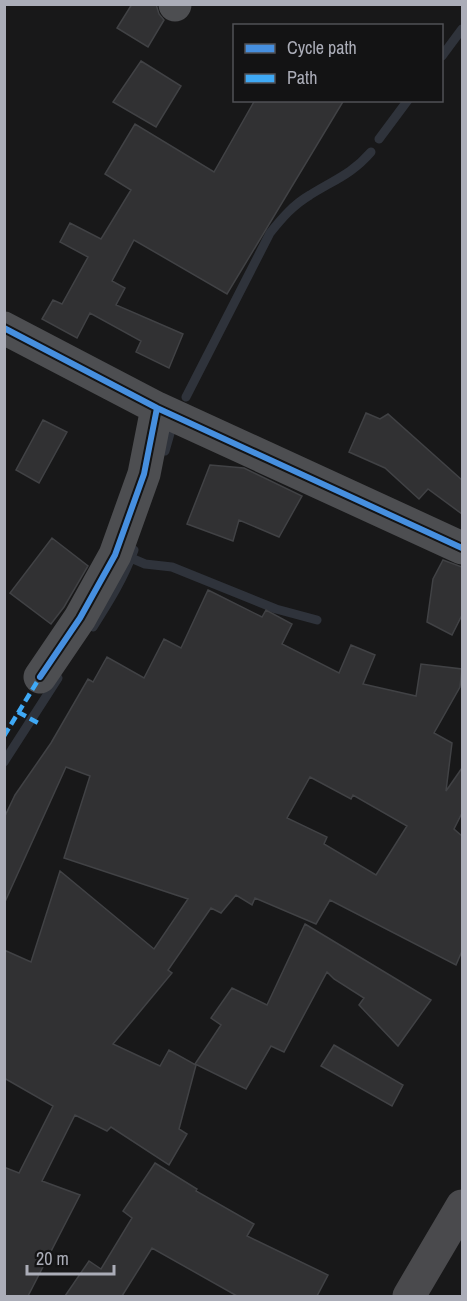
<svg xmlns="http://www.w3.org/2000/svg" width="467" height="1301" font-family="'Archivo Narrow',sans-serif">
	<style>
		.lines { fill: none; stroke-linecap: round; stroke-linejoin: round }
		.stream { stroke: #2f333b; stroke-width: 9 }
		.building { fill: #313133; stroke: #414245; stroke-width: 1.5; fill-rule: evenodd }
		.minor { stroke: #4d4e51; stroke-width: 33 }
		.major { stroke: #4a4a4d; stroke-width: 33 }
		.quiet { stroke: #3fa9f5; stroke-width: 4.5; stroke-dasharray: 9 4.5; stroke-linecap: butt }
		.cycleway-casing { stroke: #131314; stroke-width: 10 }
		.cycleway { stroke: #468fdf; stroke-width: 6 }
	</style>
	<rect width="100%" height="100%" fill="#181819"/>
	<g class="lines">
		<path class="stream" d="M 442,56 L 462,29
			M 379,139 L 408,100
			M 186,397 L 270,233 C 282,218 293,205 310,195 C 334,180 352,174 371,152
			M 165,451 L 171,430
			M 131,558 L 145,564 L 172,567 L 276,609 L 317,620
			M 93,627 C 109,602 124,578 134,550
			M 4,762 L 58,678"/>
	</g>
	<path class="building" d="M 132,4 L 156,4 L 159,14 L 164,20 L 148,47 L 117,28 Z
		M 141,61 L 181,86 L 156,127 L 113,102 Z
		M 255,100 L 344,100 L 227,294 L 134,240 L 112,281 L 125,288 L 116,305 L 183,334 L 169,368 L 136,352 L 141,341 L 90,313 L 77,338 L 42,319 L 53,300 L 62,304 L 88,257 L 60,242 L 70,223 L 101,239 L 131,190 L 105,174 L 135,124 L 214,172 Z
		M 366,413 L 380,419 L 388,414 L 462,480 L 462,514 L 428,489 L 419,499 L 385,468 L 349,452 Z
		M 43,420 L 67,432 L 39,483 L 16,470 Z
		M 210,465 L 244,468 L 302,496 L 279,537 L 239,520 L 233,541 L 187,524 Z
		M 52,538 L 88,566 L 64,607 L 51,624 L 10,593 Z
		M 443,560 L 462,567 L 462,615 L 452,635 L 427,622 L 433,579 Z
		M 208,590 L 262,617 L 266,610 L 292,624 L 282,644 L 339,673 L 351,645 L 375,655 L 363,684 L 416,696 L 421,664 L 462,669 L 460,687 L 434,733 L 452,743 L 446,791 L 462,768 L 462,813 L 454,829 L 462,836 L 462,951 L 456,965 L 330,900 L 316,924 L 255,898 L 252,905 L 236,895 L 221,913 L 211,908 L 168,970 L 172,973 L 113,1044 L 160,1066 L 169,1050 L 196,1065 L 179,1129 L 187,1134 L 169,1165 L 111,1127 L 107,1131 L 75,1115 L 42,1181 L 80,1195 L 28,1296 L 4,1296 L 4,1167 L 19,1173 L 53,1106 L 4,1078 L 4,950 L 31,962 L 60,871 L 154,949 L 188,899 L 64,858 L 90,776 L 66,767 L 4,904 L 4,818 L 15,795 L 51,743 L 88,679 L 93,682 L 107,657 L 144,678 L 164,639 L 181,648 ZM 310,777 L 351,799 L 353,795 L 407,826 L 376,875 L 324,844 L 327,837 L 287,818 Z
		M 305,924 L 431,1000 L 398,1046 L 359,1005 L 364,998 L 334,979 L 327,972 L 284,1052 L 271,1046 L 246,1089 L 195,1064 L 221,1025 L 211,1018 L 232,988 L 267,1005 Z
		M 334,1045 L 403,1085 L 392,1106 L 321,1066 Z
		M 155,1163 L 197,1189 L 196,1191 L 254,1224 L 247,1236 L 328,1275 L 317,1296 L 237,1296 L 152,1248 L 122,1296 L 65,1296 L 89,1261 L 101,1269 L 132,1218 L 123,1211 Z"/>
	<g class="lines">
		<path class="minor" d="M 175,4 L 175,5
			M 4,328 L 157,408 L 462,548
			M 40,677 L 80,618 L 115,555 L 144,474 L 157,408"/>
		<path class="major" d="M 409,1296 L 462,1206"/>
		<path class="quiet" d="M 18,712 L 40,724
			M 4,736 L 40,677"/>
		<defs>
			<path id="cycleway" d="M 4,328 L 157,408 L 462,548
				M 40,677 L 80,618 L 115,555 L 144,474 L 157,408"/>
		</defs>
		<use href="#cycleway" class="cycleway-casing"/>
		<use href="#cycleway" class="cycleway"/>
	</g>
	<rect width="467" height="1301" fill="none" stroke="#abadb8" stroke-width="12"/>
	<rect x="233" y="24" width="210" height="78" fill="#131314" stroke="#505156" stroke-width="1.5"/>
	<rect x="245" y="44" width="30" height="9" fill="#468fdf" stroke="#505156" stroke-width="1.5"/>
	<text x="287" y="54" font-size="18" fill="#abadb8">Cycle path</text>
	<rect x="245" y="74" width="30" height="9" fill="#3fa9f5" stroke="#505156" stroke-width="1.5"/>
	<text x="287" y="84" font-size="18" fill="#abadb8">Path</text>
	<path d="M27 1265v9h87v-9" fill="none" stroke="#abadb8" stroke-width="3"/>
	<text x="36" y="1265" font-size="18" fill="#abadb8" stroke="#131314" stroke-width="4.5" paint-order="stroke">20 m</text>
</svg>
